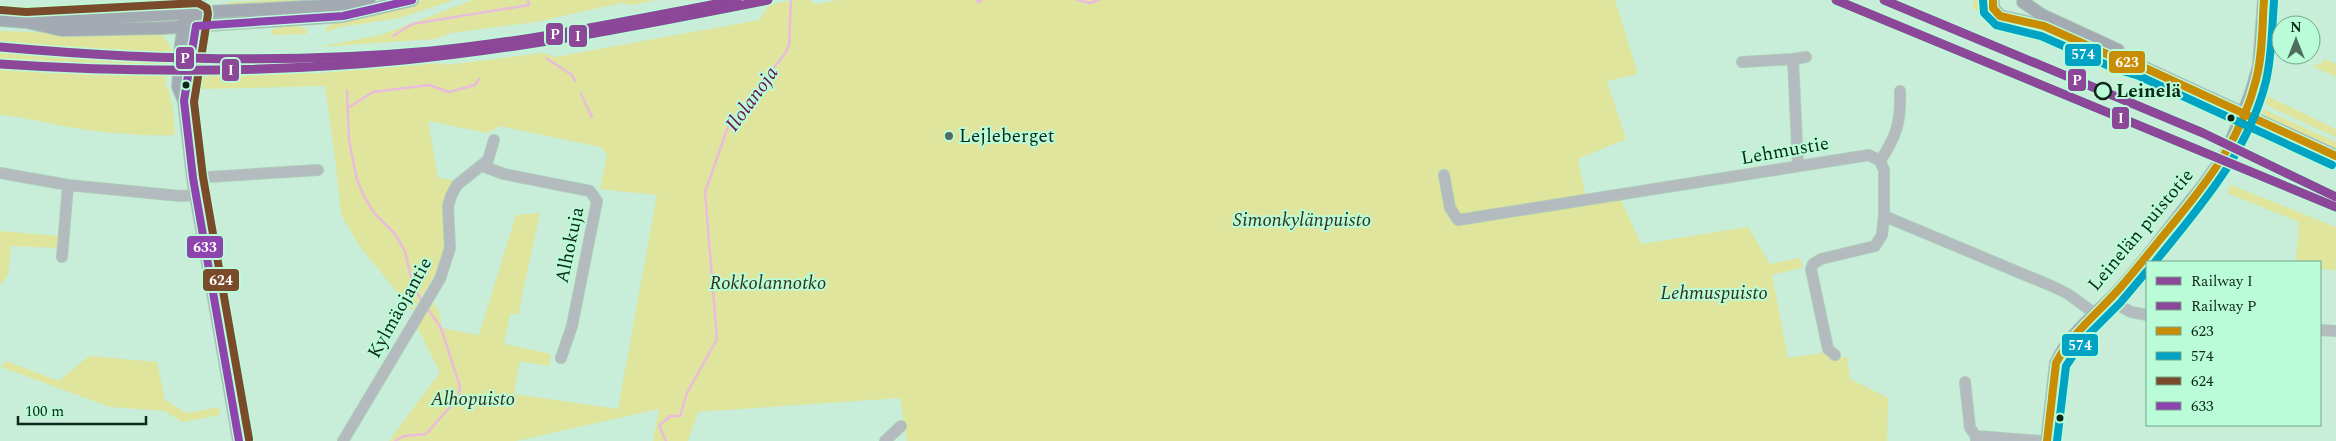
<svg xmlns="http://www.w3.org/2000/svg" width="2336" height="441" font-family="Spectral,serif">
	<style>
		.green { fill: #dfe59c }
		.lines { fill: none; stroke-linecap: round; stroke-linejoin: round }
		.stream { stroke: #e9bcdc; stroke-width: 2.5 }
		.minor-casing { stroke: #adcaba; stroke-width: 12 }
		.major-casing { stroke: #adcaba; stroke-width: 14 }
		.minor { stroke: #b4bbbf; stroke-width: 10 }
		.major { stroke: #a3aab2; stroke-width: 12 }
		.major-bridge-casing { stroke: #adcaba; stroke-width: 14; stroke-linecap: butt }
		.major-bridge { stroke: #a3aab2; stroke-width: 12 }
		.bus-1-casing { stroke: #b9fcd7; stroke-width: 11 }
		.bus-2-casing { stroke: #b9fcd7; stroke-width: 11 }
		.bus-3-casing { stroke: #b9fcd7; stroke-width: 11 }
		.bus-4-casing { stroke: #b9fcd7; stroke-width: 11 }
		.bus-1 { stroke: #c88d05; stroke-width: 8 }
		.bus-2 { stroke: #01a3c5; stroke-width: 8 }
		.bus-3 { stroke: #7a4b2a; stroke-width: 8 }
		.bus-4 { stroke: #8e44ad; stroke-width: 8 }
		.rail-1-casing { stroke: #b9fcd7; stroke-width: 12 }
		.rail-2-casing { stroke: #b9fcd7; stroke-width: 12 }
		.rail-1 { stroke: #8c4799; stroke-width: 9 }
		.rail-2 { stroke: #8c4799; stroke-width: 9 }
		.bus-dot { fill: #0c281a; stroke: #b9fcd7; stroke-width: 2 }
		.stop-dot { fill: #b9fcd7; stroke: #0c281a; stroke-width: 2.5 }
		.poi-dot { fill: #4e6d5c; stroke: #b9fcd7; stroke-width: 2 }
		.labels { text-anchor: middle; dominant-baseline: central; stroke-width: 4; stroke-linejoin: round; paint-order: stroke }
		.stop-label { font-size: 19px; font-weight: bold; fill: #0c281a; stroke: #b9fcd7; text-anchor: start }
		.poi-label { font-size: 19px; fill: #0c281a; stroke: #b9fcd7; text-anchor: start }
		.street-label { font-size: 19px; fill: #0c281a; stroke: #b9fcd7 }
		.park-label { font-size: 19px; font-style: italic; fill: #35311c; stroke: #b9fcd7 }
		.water-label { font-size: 20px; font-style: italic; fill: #681054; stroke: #b9fcd7 }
		.line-badge { stroke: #b9fcd7; stroke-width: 2 }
		.badge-label { font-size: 14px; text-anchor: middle; font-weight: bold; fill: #fff }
	</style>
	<rect width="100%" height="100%" fill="#c8edd8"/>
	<path class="green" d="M 273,0 L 357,0 L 225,7 L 228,2 Z
		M 424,0 L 454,0 L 400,18 L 340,27 L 326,32 L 326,27 L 342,20 Z
		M 473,0 L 656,0 L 633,5 L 621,3 L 536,22 L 451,33 L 435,39 L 319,47 L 381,35 Z
		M 793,0 L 809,0 L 816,4 L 838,0 L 1615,0 L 1638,74 L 1607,81 L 1626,139 L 1578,159 L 1587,203 L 1621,200 L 1641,244 L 1748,227 L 1770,264 L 1800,258 L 1803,267 L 1772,275 L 1788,358 L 1822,353 L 1834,358 L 1847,357 L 1850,379 L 1888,398 L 1887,441 L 907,441 L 900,398 L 698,412 L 688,441 L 653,441 L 659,409 L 516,441 L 389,441 L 440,372 L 417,327 L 432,301 L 439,311 L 442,328 L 479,335 L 516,215 L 540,213 L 518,315 L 510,314 L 504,344 L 551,354 L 549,366 L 520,361 L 514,394 L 618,409 L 657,195 L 600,189 L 607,154 L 600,147 L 500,126 L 488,133 L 428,121 L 438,178 L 453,180 L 442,206 L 446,234 L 440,266 L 413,311 L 360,247 L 341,214 L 336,165 L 325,86 L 202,89 L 200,74 L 318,73 L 440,63 L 446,65 L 543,53 L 555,57 L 759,20 L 769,5 Z
		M 1974,0 L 1981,1 L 1989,20 L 1986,20 L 1972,6 Z
		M 143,2 L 145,6 L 126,6 L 125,9 L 88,14 L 0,14 L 0,4 L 26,6 Z
		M 292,25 L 307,29 L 307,34 L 271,35 L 271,30 Z
		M 0,31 L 89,34 L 161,31 C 163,40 171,43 172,53 C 173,66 165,76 165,86 L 168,87 L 173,108 L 175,135 C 146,136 116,134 87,130 C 58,126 30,118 0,115 Z
		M 2324,59 L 2336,64 L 2336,77 L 2314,67 L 2315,64 L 2320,65 Z
		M 2267,96 L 2336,129 L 2336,137 L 2268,106 L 2265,102 Z
		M 2263,109 L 2336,142 L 2336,150 L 2268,118 L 2262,112 Z
		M 2231,185 L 2336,227 L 2336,270 L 2320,269 L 2320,262 L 2296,262 L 2299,222 L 2227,193 Z
		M 0,231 L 60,236 L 59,248 L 11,246 L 8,275 L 0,285 Z
		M 89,356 L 157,362 L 165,400 L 187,413 L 219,407 L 220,415 L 182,422 L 165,411 L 110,407 L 1,367 L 6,361 L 59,381 Z"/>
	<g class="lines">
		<path class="stream" d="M 977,0 L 979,2 L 982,0
			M 1078,0 L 1090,3 L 1099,0
			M 393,36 L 412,24 L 529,5 L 528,0
			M 546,58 L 572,75 L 575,81
			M 347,91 L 349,140 L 357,180 L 365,198 L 375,214 L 395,234 L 405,251 L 413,286 L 422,301
			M 581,94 L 592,117
			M 348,108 L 373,92 L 429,85 L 449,92 L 475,85 L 479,79
			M 395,441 L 404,436 L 426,434 L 458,398 L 460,387 L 441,328 L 427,308
			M 666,441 L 659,426 L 670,416 L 680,416 L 687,393 L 717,339 L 705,192 L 728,127 L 786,52 L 789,45 L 791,0"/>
		<defs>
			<path id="minor" d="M 198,13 L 200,0
				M 186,14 L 190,0
				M 1793,59 L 1806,57
				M 1742,62 L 1793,59 L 1798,166
				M 1880,161 C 1897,136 1901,121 1900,91
				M 482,166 L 504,174 L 590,191 L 597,201 L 572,326 L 561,358
				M 0,173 L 68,185 L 180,196 L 197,195
				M 1444,175 L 1450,208 L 1458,220 L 1869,155 L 1880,161 L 1884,170 L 1884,216 L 2054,287 L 2068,294 L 2094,313
				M 193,178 L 318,170
				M 62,257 L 68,185
				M 2109,300 L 2131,312 L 2147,315
				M 2320,330 L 2336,331
				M 1835,355 L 1828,349 L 1811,269 L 1813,264 L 1821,259 L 1875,246 L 1882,235 L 1884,216
				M 1965,382 L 1970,428 L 1976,436
				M 343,441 L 440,279 L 450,248 L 448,206 L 451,196 L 457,185 L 488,160 L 494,140
				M 885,441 L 901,426
				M 1976,441 L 1976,436 L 2040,441"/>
			<path id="major" d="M 1993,0 L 1993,8 L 2000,16 L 2044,26 L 2120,60 L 2143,67 L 2336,156
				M 2023,2 L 2042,15 L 2118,50
				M 186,14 L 181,44 L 178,87 L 184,101 L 193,178 L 239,441
				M 0,20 L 26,22 L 62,30 L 162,28 L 343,16 L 412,0
				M 39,21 L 342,5 L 369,0
				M 2250,96 L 2259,66 L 2264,0
				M 184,101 L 197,18
				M 2047,441 L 2056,363 C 2070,332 2097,314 2119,290 C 2148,257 2174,221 2202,187"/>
		</defs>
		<use href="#minor" class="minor-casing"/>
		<use href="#major" class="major-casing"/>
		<use href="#minor" class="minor"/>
		<use href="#major" class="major"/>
		<defs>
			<path id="major-bridge" d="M 2202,187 L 2226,153 L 2250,96"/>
		</defs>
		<use href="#major-bridge" class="major-bridge-casing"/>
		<use href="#major-bridge" class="major-bridge"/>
		<defs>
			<path id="bus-1" d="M 1993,0 L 1993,8 L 2000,16 L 2044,26 L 2120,60 L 2143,67 L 2336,156
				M 2047,441 L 2056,363 C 2072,333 2098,313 2120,288 C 2139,266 2157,243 2176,220 C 2212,176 2242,136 2256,80 C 2263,54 2262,26 2264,0"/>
			<path id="bus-2" d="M 1983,0 L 1984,13 L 1996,25 L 2041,36 L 2116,69 L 2139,76 L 2332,165
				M 2155,262 C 2200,206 2248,153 2266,81 C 2272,55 2272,28 2274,1
				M 2057,441 L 2066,366 L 2085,338 L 2120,303 L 2147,271"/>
			<path id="bus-3" d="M 1,10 L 26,12 L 198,3 L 207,8 L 208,14 L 194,102 L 203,177 L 249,439"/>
			<path id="bus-4" d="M 239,441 L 193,178 L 184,101 L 196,26 L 343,16 L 412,0"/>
		</defs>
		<use href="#bus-1" class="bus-1-casing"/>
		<use href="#bus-2" class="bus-2-casing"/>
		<use href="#bus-3" class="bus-3-casing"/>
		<use href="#bus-4" class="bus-4-casing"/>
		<use href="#bus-1" class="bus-1"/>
		<use href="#bus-2" class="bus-2"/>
		<use href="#bus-3" class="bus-3"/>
		<use href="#bus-4" class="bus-4"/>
		<defs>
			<path id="rail-1" d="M 1836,0 L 2336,207
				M 0,64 C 135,73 269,73 404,60 C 526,48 647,24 768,0"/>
			<path id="rail-2" d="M 1884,0 L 2203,133 L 2336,197
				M 0,47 C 143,60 287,64 431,51 C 534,41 635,19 737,0"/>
		</defs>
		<use href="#rail-1" class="rail-1-casing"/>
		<use href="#rail-2" class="rail-2-casing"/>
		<use href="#rail-1" class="rail-1"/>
		<use href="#rail-2" class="rail-2"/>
	</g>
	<g class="bus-dot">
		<circle cx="186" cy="85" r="4.5"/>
		<circle cx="2231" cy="118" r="4.5"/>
		<circle cx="2060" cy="418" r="4.5"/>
	</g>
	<circle class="stop-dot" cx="2103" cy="91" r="8"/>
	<circle class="poi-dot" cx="949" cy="136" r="5"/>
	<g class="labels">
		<g class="stop-label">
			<text x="2116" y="91">Leinelä</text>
		</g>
		<g class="poi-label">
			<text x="959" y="136">Lejleberget</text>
		</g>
		<g class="street-label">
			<text transform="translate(1785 151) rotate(-10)">Lehmustie</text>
			<text transform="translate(2141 230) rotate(-50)">Leinelän puistotie</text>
			<text transform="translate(570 245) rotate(-78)">Alhokuja</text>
			<text transform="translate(400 308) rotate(-61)">Kylmäojantie</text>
		</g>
		<g class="park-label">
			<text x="1302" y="220">Simonkylänpuisto</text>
			<text x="768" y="283">Rokkolannotko</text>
			<text x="1714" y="293">Lehmuspuisto</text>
			<text x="473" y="399">Alhopuisto</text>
		</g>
		<g class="water-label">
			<text transform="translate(752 99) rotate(-54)">Ilolanoja</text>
		</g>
	</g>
	<g class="line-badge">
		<rect x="545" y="22" width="19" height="24" rx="5" fill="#8c4799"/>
		<rect x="568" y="24" width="20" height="24" rx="5" fill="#8c4799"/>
		<rect x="2064" y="43" width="38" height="24" rx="5" fill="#01a3c5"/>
		<rect x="175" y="46" width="20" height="24" rx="5" fill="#8c4799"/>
		<rect x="2108" y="50" width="38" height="24" rx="5" fill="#c88d05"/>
		<rect x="221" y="58" width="19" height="24" rx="5" fill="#8c4799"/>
		<rect x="2067" y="68" width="20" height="24" rx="5" fill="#8c4799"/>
		<rect x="2111" y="106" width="19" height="24" rx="5" fill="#8c4799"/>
		<rect x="186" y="235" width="38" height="24" rx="5" fill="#8e44ad"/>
		<rect x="202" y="268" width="38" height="24" rx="5" fill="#7a4b2a"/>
		<rect x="2061" y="333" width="38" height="24" rx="5" fill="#01a3c5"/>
	</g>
	<g class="badge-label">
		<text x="555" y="39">P</text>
		<text x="578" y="41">I</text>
		<text x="2083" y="59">574</text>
		<text x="185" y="63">P</text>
		<text x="2127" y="67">623</text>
		<text x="231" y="75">I</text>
		<text x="2077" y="85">P</text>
		<text x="2121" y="123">I</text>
		<text x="205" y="252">633</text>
		<text x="221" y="285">624</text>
		<text x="2080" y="350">574</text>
	</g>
	<rect x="2146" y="261" width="175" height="165" fill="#b9fcd7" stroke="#74a78b"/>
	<rect x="2156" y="277" width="25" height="8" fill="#8c4799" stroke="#74a78b"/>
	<text x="2191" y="286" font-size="15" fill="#0c281a">Railway I</text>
	<rect x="2156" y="302" width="25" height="8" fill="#8c4799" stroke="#74a78b"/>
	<text x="2191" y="311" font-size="15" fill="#0c281a">Railway P</text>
	<rect x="2156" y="327" width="25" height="8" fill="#c88d05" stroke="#74a78b"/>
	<text x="2191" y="336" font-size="15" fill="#0c281a">623</text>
	<rect x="2156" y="352" width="25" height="8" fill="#01a3c5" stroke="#74a78b"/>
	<text x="2191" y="361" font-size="15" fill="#0c281a">574</text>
	<rect x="2156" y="377" width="25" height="8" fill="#7a4b2a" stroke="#74a78b"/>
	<text x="2191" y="386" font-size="15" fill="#0c281a">624</text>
	<rect x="2156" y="402" width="25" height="8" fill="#8e44ad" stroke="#74a78b"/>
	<text x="2191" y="411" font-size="15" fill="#0c281a">633</text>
	<g transform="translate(2296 40)"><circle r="24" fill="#b9fcd7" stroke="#74a78b"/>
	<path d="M0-4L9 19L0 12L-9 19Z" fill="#4e6d5c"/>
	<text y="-8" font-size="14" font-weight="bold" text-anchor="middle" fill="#0c281a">N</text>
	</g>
	<path d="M18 416v8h128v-8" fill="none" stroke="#0c281a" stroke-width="2.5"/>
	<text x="25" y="416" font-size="15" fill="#0c281a" stroke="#b9fcd7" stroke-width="4" paint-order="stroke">100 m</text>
</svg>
